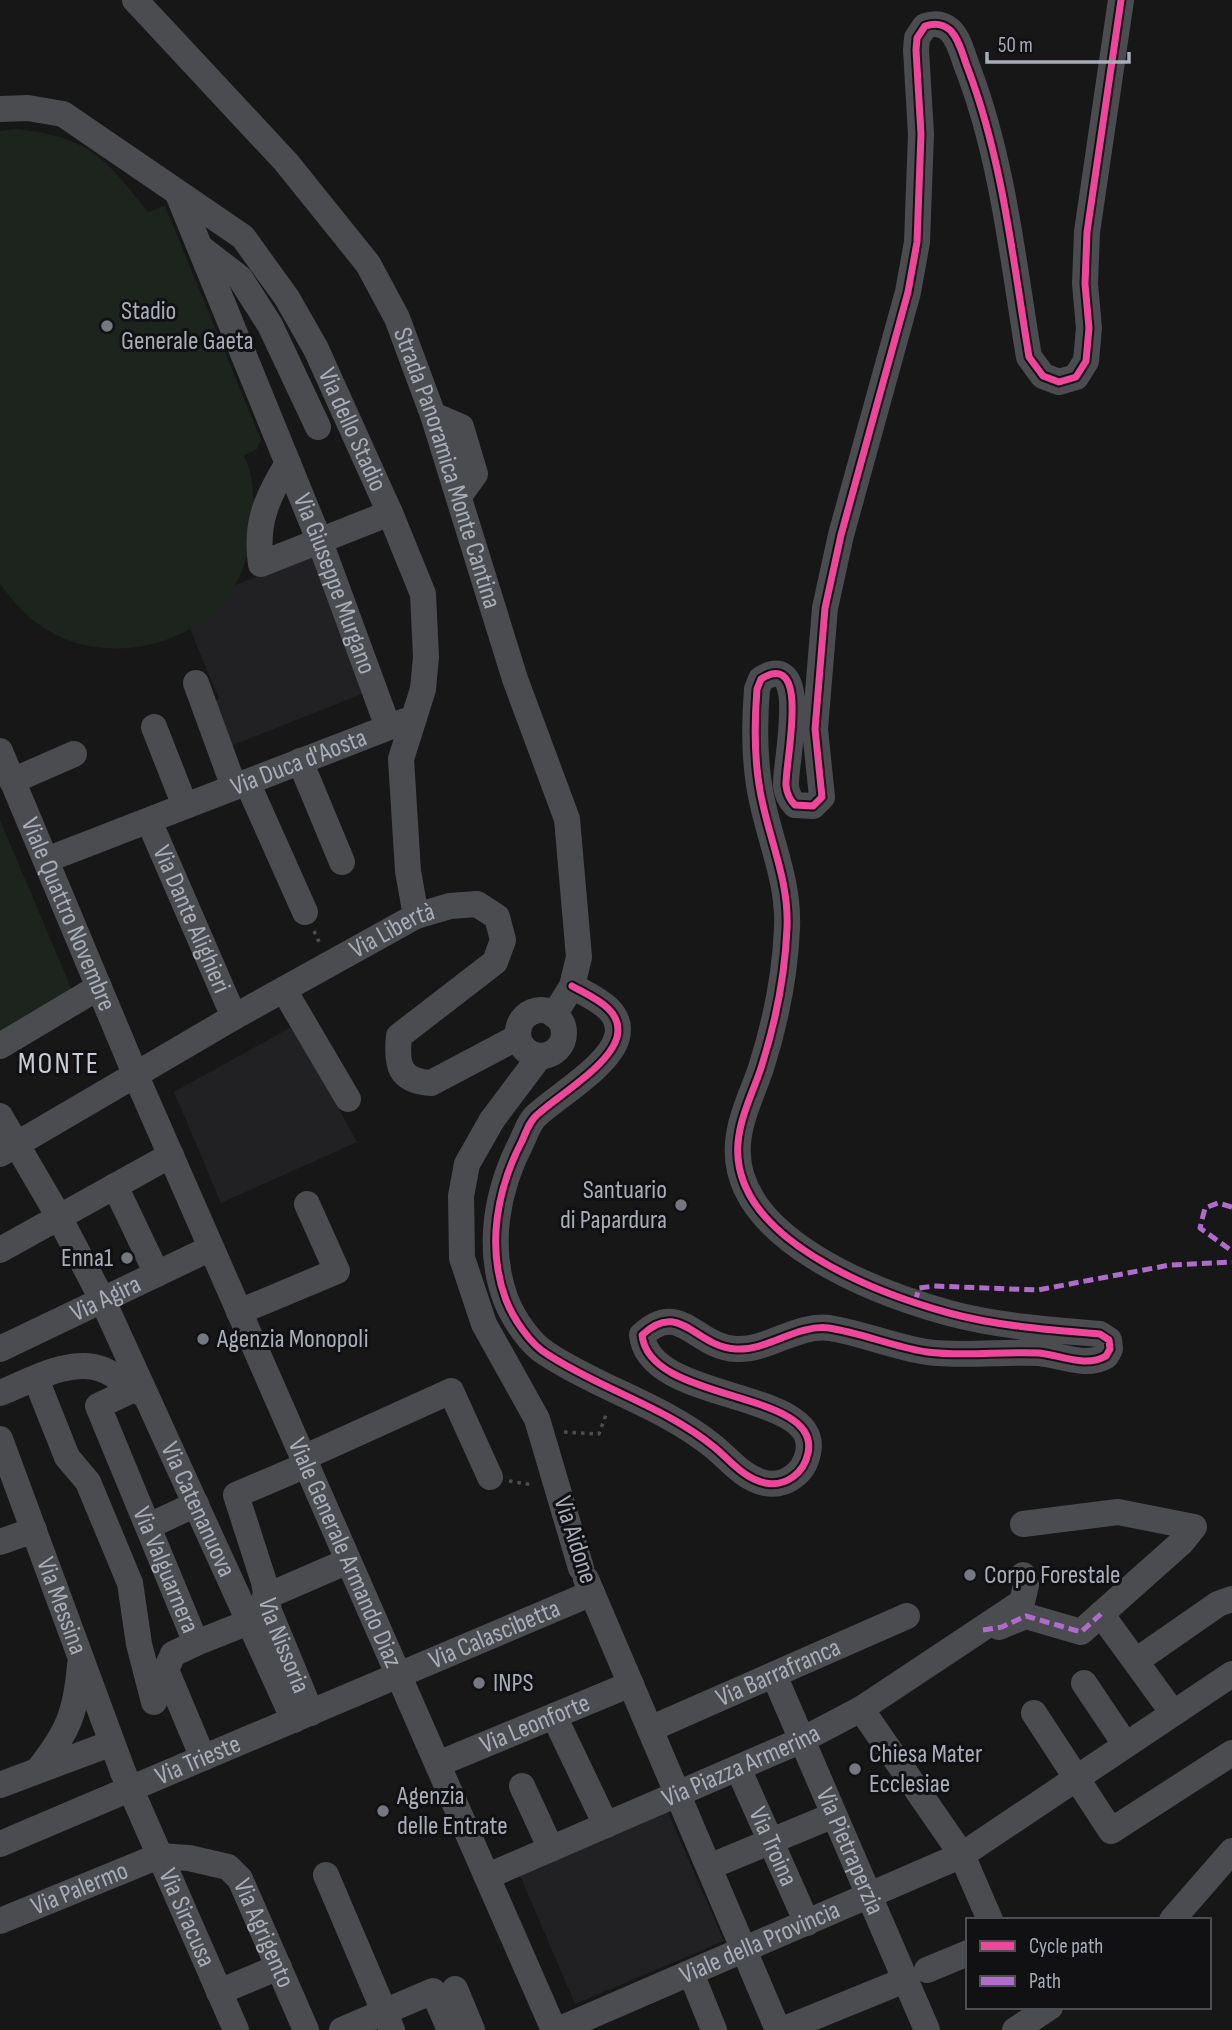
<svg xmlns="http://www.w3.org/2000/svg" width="1232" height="2030" font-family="'Sofia Sans Condensed',sans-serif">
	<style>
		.built { fill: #212123 }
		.green { fill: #1d241e }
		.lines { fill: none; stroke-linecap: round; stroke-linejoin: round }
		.path { stroke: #4d4e52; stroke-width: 3.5; stroke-dasharray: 3.5 5; stroke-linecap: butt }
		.minor { stroke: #4b4c50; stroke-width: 26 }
		.minor-bridge { stroke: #4b4c50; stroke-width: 26 }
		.quiet { stroke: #b06ccc; stroke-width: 5; stroke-dasharray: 10 5; stroke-linecap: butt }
		.cycleway-casing { stroke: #111113; stroke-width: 11 }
		.cycleway { stroke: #ed469a; stroke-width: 7 }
		.poi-dot { fill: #757880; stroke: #111113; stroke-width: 2.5 }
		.labels { text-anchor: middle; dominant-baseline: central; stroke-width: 6; stroke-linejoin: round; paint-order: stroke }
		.poi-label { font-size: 26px; fill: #a8adb8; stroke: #111113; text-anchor: start }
		.street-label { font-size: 26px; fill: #a8adb8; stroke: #111113 }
		.quarter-label { font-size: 30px; letter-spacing: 2px; fill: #c9ccd4; stroke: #111113 }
	</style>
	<rect width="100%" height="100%" fill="#171717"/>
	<path class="built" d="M 311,555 L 367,692 L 228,747 L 210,703 L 219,699 L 190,629 L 212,611 L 233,586 Z
		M 293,1026 L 357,1142 L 221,1203 L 174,1092 Z
		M 666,1808 L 724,1941 L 575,2004 L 518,1871 Z"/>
	<path class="green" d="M 16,129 C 88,137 105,157 148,212 L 165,206 L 261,440 L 257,449 L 244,456 C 254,476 255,502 252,524 C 250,541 247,560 240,576 C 205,649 100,671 37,623 C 22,612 11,598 0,584 L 0,131 Z
		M 0,820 L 74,995 L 0,1037 Z"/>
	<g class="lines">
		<path class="path" d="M 314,931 L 321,946
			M 564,1432 L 599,1434 L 607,1412
			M 509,1481 L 533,1485"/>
		<g class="minor">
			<path id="s1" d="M 135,0 L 286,162 L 368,264 L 397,318 L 433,415 L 515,679 L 567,819 L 579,957 L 572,986 L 554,1015"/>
			<path id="s2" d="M 0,109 L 28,108 L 63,114 L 243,237 L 287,298 L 316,349 L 390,513 L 423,594 L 426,657 L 423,689 L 401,759 L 408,871 L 416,916"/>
			<path id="s3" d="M 178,194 L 320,542 L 388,727"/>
			<path d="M 201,248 L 240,278 L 270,325 L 318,427"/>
			<path d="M 433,415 L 461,427 L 475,474 L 459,496"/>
			<path d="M 288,463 C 267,497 255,523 261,564 L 390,513"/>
			<path d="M 196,683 L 234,787"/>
			<path d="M 154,727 L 185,806"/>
			<path id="s4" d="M 0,751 L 136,1076 L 554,2030"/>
			<path d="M 300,761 L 342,862"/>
			<path d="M 12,781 L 74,754"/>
			<path d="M 247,782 L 305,912"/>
			<path id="s5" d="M 149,821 L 234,1017"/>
			<path id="s6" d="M 46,860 L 405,721"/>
			<path d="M 572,986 C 591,997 624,1009 617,1037 C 610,1065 559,1095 538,1114 C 530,1120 526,1132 522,1141 C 497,1189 486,1247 506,1300 C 513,1318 530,1344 547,1354 C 600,1389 664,1406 714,1447 C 730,1460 743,1478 765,1483 C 786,1487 804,1473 808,1453 C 822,1389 649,1404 642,1335 C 680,1299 695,1347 736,1349 C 767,1351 797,1324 829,1328 C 862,1333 894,1347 927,1352 C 964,1357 1002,1351 1039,1353 C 1060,1355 1086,1368 1106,1356 L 1110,1349 L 1109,1340 L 1100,1334 C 1051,1330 997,1326 949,1313 C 876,1293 730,1238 738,1143 C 740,1117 753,1092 761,1068 C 776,1021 785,976 787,928 C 789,884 772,846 763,805 C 754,768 754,726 757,689 L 761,679 C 813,647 784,767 786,786 C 787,794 790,800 795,805 L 813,806 L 822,797 L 815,729 L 825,608 L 841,535 L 908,292 L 917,242 L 921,134 L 916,50 L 917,38 L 925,26 C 934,23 942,23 950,30 C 960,40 963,57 968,69 C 1003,161 1013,261 1029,357 L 1043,376 L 1059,382 L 1076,377 L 1086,361 L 1089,328 L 1085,284 L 1087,232 L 1121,0"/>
			<path d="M 284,990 L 348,1099"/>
			<circle cx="541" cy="1033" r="23"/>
			<path d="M 0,1046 L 99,987"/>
			<path id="s7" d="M 0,1116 L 59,1217 L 103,1301 L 294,1720"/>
			<path d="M 492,1120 L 540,1056"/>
			<path id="s8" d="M 0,1154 L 234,1017 L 416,916 L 450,906 L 477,904 L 497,917 L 503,940 L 495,962 L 399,1036 C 396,1065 399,1081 431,1083 L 518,1037"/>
			<path d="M 115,1186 L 157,1274"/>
			<path d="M 0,1250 L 171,1155"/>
			<path d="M 239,1312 L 337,1271 L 307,1204"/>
			<path id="s9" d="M 0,1349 L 211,1248"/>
			<path d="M 36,1379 L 67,1457 L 88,1482 L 130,1583 L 139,1644 L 154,1702"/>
			<path id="s10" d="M 132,1390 L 98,1406 L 196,1643 L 173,1654 L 166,1670 L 203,1758"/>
			<path d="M 0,1393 C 30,1381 72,1356 104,1370 C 119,1376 129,1389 146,1395"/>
			<path id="s11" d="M 0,1439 L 123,1772"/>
			<path d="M 303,1458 L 451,1391 L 490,1477"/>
			<path id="s12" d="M 306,1465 L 236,1495 L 264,1582 L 269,1611 L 311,1713"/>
			<path d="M 149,1526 L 196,1504"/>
			<path d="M 0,1542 L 34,1530"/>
			<path d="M 586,1579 L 778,2030"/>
			<path d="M 265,1597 L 348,1561"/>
			<path d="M 1101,1614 L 1173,1713"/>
			<path d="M 999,1627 L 1026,1616 L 1081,1632 L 1182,1542 L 1194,1527 L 1118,1512 L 1023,1524"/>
			<path d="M 196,1643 L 249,1622"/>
			<path d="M 1136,1661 L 1218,1604 L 1232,1599"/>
			<path id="s13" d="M 774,1675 L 927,2030"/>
			<path d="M 1084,1683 L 1125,1744"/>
			<path d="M 861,1709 L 962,1855 L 990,1920"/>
			<path d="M 1034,1713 L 1111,1831 L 1232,1753"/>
			<path d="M 554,1716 L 606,1825"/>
			<path id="s14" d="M 650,1729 L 907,1616"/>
			<path id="s15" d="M 438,1764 L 631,1684"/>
			<path id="s16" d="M 738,1768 L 807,1923"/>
			<path d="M 38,1770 C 68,1732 76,1713 80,1665"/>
			<path d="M 0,1785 L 112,1743"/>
			<path d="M 522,1786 L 551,1849"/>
			<path id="s17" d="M 138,1806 L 236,2030"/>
			<path id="s18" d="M 0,1844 L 592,1593"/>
			<path d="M 709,1867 L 834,1815"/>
			<path d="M 326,1875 L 392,2030"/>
			<path id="s19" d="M 488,1876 L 802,1740 L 861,1709 L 1022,1602 L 1026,1585 L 1023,1575"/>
			<path d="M 1172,1920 L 1232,1851"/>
			<path id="s20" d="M 0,1921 L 159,1856 L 189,1858 L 228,1867 L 240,1879 L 306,2030"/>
			<path d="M 927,1970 L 968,1953"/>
			<path d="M 691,1973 L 714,2030"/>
			<path d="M 455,1989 L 472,2030"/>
			<path d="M 219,1992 L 279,1967"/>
			<path d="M 342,2030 L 433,1991 L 450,2030"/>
			<path id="s21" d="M 558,2030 L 962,1855 L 1232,1674"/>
			<path d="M 782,2030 L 905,1980"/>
			<path d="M 1015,2030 L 1050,2007"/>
		</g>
		<path class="minor-bridge" d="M 492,1120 L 467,1164 L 461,1196 L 462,1258 L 484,1324 L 537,1419 L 581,1568
			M 123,1772 L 138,1806"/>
		<path class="quiet" d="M 1232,1207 L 1218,1203 L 1205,1208 L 1200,1228 L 1232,1251
			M 915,1302 L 919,1288 L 934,1286 L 1038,1290 L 1170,1265 L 1232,1262
			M 983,1630 L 1002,1627 L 1026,1616 L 1081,1632 L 1101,1614"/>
		<defs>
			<path id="cycleway" d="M 572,986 C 591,997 624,1009 617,1037 C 610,1065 559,1095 538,1114 C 530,1120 526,1132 522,1141 C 497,1189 486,1247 506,1300 C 513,1318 530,1344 547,1354 C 600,1389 664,1406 714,1447 C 730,1460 743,1478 765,1483 C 786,1487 804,1473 808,1453 C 822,1389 649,1404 642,1335 C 680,1299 695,1347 736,1349 C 767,1351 797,1324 829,1328 C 862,1333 894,1347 927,1352 C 964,1357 1002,1351 1039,1353 C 1060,1355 1086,1368 1106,1356 L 1110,1349 L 1109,1340 L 1100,1334 C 1051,1330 997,1326 949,1313 C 876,1293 730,1238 738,1143 C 740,1117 753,1092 761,1068 C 776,1021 785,976 787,928 C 789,884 772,846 763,805 C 754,768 754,726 757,689 L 761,679 C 813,647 784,767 786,786 C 787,794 790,800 795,805 L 813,806 L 822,797 L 815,729 L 825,608 L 841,535 L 908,292 L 917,242 L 921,134 L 916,50 L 917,38 L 925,26 C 934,23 942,23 950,30 C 960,40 963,57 968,69 C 1003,161 1013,261 1029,357 L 1043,376 L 1059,382 L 1076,377 L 1086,361 L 1089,328 L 1085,284 L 1087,232 L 1121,0"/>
		</defs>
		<use href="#cycleway" class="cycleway-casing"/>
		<use href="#cycleway" class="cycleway"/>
	</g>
	<g class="poi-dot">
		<circle cx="107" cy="326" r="7"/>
		<circle cx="681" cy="1205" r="7"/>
		<circle cx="127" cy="1258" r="7"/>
		<circle cx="203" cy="1339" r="7"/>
		<circle cx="970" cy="1575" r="7"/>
		<circle cx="479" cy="1683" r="7"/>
		<circle cx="855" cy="1769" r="7"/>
		<circle cx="383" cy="1811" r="7"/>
	</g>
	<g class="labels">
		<g class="poi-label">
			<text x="121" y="311">Stadio<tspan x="121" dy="30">Generale Gaeta</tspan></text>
			<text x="667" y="1190" text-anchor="end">Santuario<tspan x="667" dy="30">di Papardura</tspan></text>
			<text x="113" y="1258" text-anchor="end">Enna1</text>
			<text x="217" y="1339">Agenzia Monopoli</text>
			<text x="984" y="1575">Corpo Forestale</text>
			<text x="493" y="1683">INPS</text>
			<text x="869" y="1754">Chiesa Mater<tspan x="869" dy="30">Ecclesiae</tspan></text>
			<text x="397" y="1796">Agenzia<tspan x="397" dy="30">delle Entrate</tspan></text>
		</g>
		<g class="street-label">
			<text stroke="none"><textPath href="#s2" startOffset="504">Via dello Stadio</textPath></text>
			<text stroke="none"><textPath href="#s1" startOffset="572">Strada Panoramica Monte Cantina</textPath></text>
			<text stroke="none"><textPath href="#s3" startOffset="420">Via Giuseppe Murgano</textPath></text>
			<text stroke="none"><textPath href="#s6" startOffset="271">Via Duca d'Aosta</textPath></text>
			<text stroke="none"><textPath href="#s4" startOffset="177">Viale Quattro Novembre</textPath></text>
			<text stroke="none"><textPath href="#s5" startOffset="107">Via Dante Alighieri</textPath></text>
			<text stroke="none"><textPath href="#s8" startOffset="452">Via Libertà</textPath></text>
			<text stroke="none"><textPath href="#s9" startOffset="117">Via Agira</textPath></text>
			<text stroke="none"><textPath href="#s7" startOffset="441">Via Catenanuova</textPath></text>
			<text transform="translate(575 1540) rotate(72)">Via Aidone</text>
			<text stroke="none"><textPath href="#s4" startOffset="873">Viale Generale Armando Diaz</textPath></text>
			<text stroke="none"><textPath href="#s10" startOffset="215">Via Valguarnera</textPath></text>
			<text stroke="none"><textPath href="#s11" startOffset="178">Via Messina</textPath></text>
			<text stroke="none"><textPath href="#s18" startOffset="537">Via Calascibetta</textPath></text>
			<text stroke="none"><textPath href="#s12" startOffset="234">Via Nissoria</textPath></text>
			<text stroke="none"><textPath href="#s14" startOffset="140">Via Barrafranca</textPath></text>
			<text stroke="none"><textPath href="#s15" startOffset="105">Via Leonforte</textPath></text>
			<text stroke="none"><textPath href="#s18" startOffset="215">Via Trieste</textPath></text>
			<text stroke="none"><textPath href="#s19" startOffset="276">Via Piazza Armerina</textPath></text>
			<text stroke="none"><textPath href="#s16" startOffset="86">Via Troina</textPath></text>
			<text stroke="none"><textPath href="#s13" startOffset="192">Via Pietraperzia</textPath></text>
			<text stroke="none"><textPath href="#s20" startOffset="86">Via Palermo</textPath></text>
			<text stroke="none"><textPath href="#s17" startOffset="122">Via Siracusa</textPath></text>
			<text stroke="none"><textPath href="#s20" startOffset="318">Via Agrigento</textPath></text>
			<text stroke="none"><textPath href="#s21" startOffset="220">Viale della Provincia</textPath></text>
		</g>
		<g class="quarter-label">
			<text x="59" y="1064">MONTE</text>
		</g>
	</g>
	<rect x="966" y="1918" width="245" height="91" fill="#111113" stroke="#4d4f55" stroke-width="2"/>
	<rect x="980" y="1941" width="35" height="10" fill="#ed469a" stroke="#4d4f55" stroke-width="2"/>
	<text x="1029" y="1953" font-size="21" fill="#a8adb8">Cycle path</text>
	<rect x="980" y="1976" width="35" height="10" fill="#b06ccc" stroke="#4d4f55" stroke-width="2"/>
	<text x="1029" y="1988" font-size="21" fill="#a8adb8">Path</text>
	<path d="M987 52v10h142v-10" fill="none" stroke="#a8adb8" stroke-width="3.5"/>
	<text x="998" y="52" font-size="21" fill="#a8adb8" stroke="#111113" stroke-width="5" paint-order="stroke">50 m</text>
</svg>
